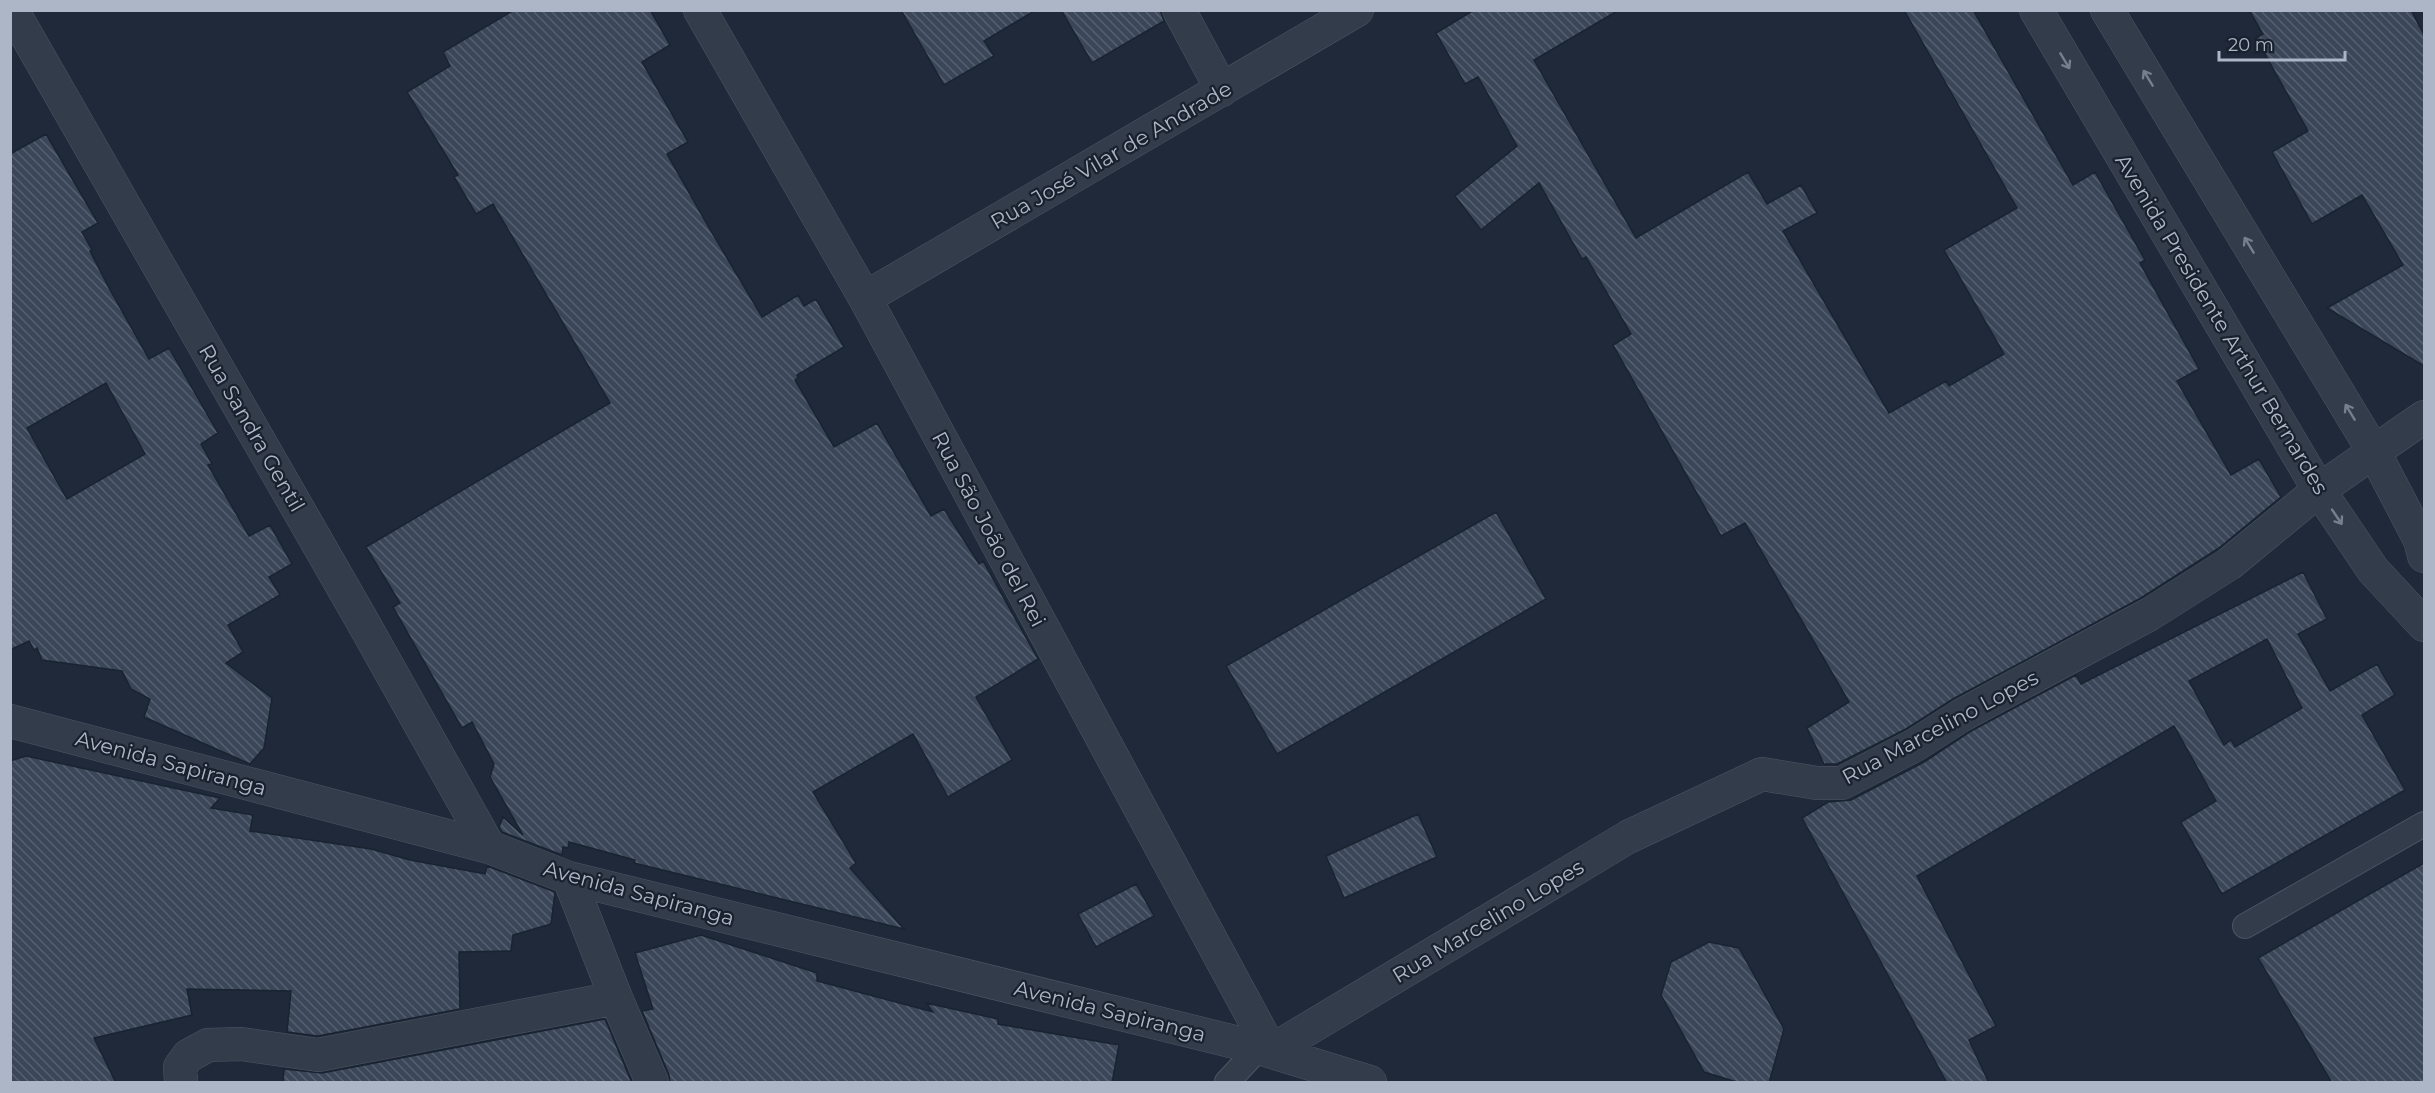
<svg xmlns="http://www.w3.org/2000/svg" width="2435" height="1093" font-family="Montserrat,sans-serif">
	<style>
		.building { fill: url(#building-back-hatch); stroke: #1a2330; stroke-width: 1.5; fill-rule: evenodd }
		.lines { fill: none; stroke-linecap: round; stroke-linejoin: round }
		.service-casing { stroke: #4d5664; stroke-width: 26 }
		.minor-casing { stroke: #4d5664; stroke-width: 34 }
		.service { stroke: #333c4a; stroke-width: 24 }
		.minor { stroke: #333c4a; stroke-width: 33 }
		.oneway { stroke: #767f8e }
		.labels { text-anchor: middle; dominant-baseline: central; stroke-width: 4.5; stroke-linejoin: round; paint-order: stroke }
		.street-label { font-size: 21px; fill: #adb6c6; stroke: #19212e }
	</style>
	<defs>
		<pattern id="building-back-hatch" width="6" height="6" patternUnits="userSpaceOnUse" patternTransform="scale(1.5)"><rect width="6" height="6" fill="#3b4759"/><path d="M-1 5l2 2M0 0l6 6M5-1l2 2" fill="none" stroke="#555f6f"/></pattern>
	</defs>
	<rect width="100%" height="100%" fill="#1f2939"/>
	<path class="building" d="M 514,10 L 650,10 L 670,45 L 642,62 L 688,142 L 667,154 L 708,226 L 762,317 L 798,295 L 804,306 L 816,299 L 844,347 L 797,375 L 798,378 L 795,380 L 834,447 L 877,423 L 931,516 L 944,509 L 979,564 L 983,561 L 1038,659 L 976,697 L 1012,760 L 948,797 L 913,734 L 813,792 L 856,863 L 850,868 L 904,929 L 634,863 L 635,860 L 569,842 L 568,848 L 563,847 L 562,855 L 502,832 L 499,827 L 503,817 L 523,835 L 490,777 L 494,764 L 472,722 L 462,728 L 393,607 L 400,603 L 366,547 L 610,403 L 493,204 L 476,214 L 454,177 L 458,175 L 407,92 L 450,66 L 443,52 Z
		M 901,10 L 1036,10 L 984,41 L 994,56 L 944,85 Z
		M 1061,10 L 1160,10 L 1164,21 L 1092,63 Z
		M 1474,10 L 1619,10 L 1534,60 L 1636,238 L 1748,172 L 1767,204 L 1801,185 L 1817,213 L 1783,231 L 1889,413 L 1946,381 L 1949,386 L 2004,354 L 1944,250 L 2017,208 L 1904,10 L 1973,10 L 2073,185 L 2095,172 L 2145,260 L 2140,263 L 2199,369 L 2177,381 L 2231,475 L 2259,459 L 2281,497 L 2219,548 L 2141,598 L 1953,699 L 1906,729 L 1837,764 L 1824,764 L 1807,728 L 1849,702 L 1745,523 L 1721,536 L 1613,345 L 1631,334 L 1586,257 L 1582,259 L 1539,183 L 1481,230 L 1455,196 L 1517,146 L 1478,77 L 1465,84 L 1436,33 Z
		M 2249,10 L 2411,10 L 2424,35 L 2424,366 L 2327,308 L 2403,265 L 2362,195 L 2312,224 L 2272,152 L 2308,131 L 2256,38 L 2263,34 Z
		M 46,134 L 98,223 L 82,232 L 92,250 L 90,251 L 109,288 L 149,359 L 169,348 L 218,433 L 201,444 L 212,464 L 208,465 L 249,536 L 270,525 L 292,564 L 269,577 L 280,595 L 228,625 L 243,652 L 226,663 L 272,698 L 264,748 L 250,764 L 144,717 L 150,699 L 131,689 L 122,671 L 42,660 L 37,648 L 34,650 L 29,641 L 10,650 L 10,154 ZM 106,383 L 145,454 L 67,499 L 27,428 Z
		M 1496,512 L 1546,599 L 1277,754 L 1226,666 Z
		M 2303,572 L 2327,619 L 2298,634 L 2330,691 L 2377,664 L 2395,695 L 2362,715 L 2405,790 L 2222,894 L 2181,822 L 2216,801 L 2174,726 L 1917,876 L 1996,1026 L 1969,1040 L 1989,1083 L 1947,1083 L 1802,818 L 1828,802 L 1851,800 L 1924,762 L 1971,731 L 2076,675 L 2081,684 ZM 2267,639 L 2302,708 L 2235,747 L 2231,740 L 2224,745 L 2189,681 Z
		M 26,756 L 220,798 L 211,808 L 253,815 L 250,831 L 371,849 L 410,860 L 485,874 L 487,866 L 555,892 L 551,924 L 513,935 L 511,951 L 459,952 L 460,1009 L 318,1036 L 287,1032 L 291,991 L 187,989 L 192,1015 L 94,1038 L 116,1083 L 10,1083 L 10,761 Z
		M 1418,814 L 1437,857 L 1344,898 L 1326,856 Z
		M 2424,863 L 2424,1083 L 2332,1083 L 2258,958 Z
		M 1136,884 L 1154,916 L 1096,947 L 1078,914 Z
		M 701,935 L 817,973 L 817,981 L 933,1012 L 926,1003 L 998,1019 L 998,1024 L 1119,1045 L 1112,1083 L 670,1083 L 669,1075 L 642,1011 L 653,1009 L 635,953 Z
		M 1709,942 L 1739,948 L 1784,1029 L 1769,1083 L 1740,1083 L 1704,1072 L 1661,995 L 1671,962 Z
		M 605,1019 L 632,1083 L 283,1083 L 284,1069 L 322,1073 Z"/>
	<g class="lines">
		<defs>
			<path id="service" d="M 2245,926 L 2424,824
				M 1227,1082 L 1259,1048"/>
			<path id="minor" d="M 12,10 L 360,617 L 489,847
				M 700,10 L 865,298 L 1271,1051
				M 1179,10 L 1222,90
				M 2036,10 L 2319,490 L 2373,570 L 2424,625
				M 2107,10 L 2374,452 L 2420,540 L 2424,556
				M 865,298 L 1357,10
				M 10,721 L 489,847 L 569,878 L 1259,1048 L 1370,1082
				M 569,878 L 616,998 L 652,1082
				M 1271,1051 L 1628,837 L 1762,774 L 1817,783 L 1842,783 L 1915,745 L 1962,715 L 2150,614 L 2229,564 L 2319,490 L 2424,417
				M 181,1082 L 180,1067 L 188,1056 L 208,1045 L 241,1044 L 318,1055 L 616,998"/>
		</defs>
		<use href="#service" class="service-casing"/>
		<use href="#minor" class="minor-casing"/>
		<use href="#service" class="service"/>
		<use href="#minor" class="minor"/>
	</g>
	<defs><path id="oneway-shaft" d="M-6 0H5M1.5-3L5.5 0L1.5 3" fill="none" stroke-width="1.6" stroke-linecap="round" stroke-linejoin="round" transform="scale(1.5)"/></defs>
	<g class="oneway">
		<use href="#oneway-shaft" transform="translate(2065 61) rotate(59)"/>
		<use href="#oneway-shaft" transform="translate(2148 78) rotate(-121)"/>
		<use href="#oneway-shaft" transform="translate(2249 245) rotate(-121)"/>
		<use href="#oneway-shaft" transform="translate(2350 412) rotate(-121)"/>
		<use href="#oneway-shaft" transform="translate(2337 517) rotate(56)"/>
	</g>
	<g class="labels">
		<g class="street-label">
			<text transform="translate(1111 155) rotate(-30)">Rua José Vilar de Andrade</text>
			<text transform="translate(2222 324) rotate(59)">Avenida Presidente Arthur Bernardes</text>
			<text transform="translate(252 428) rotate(60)">Rua Sandra Gentil</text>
			<text transform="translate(989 529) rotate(62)">Rua São João del Rei</text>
			<text transform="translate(1940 727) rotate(-28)">Rua Marcelino Lopes</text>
			<text transform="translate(171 763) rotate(15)">Avenida Sapiranga</text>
			<text transform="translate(639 893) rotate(15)">Avenida Sapiranga</text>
			<text transform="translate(1488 921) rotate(-31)">Rua Marcelino Lopes</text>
			<text transform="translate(1110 1011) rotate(14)">Avenida Sapiranga</text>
		</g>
	</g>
	<rect width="2435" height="1093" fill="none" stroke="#adb6c6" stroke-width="24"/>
	<path d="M2219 51v9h126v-9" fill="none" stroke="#adb6c6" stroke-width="3"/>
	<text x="2228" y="51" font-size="18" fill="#adb6c6" stroke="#19212e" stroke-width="4.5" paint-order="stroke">20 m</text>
</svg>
